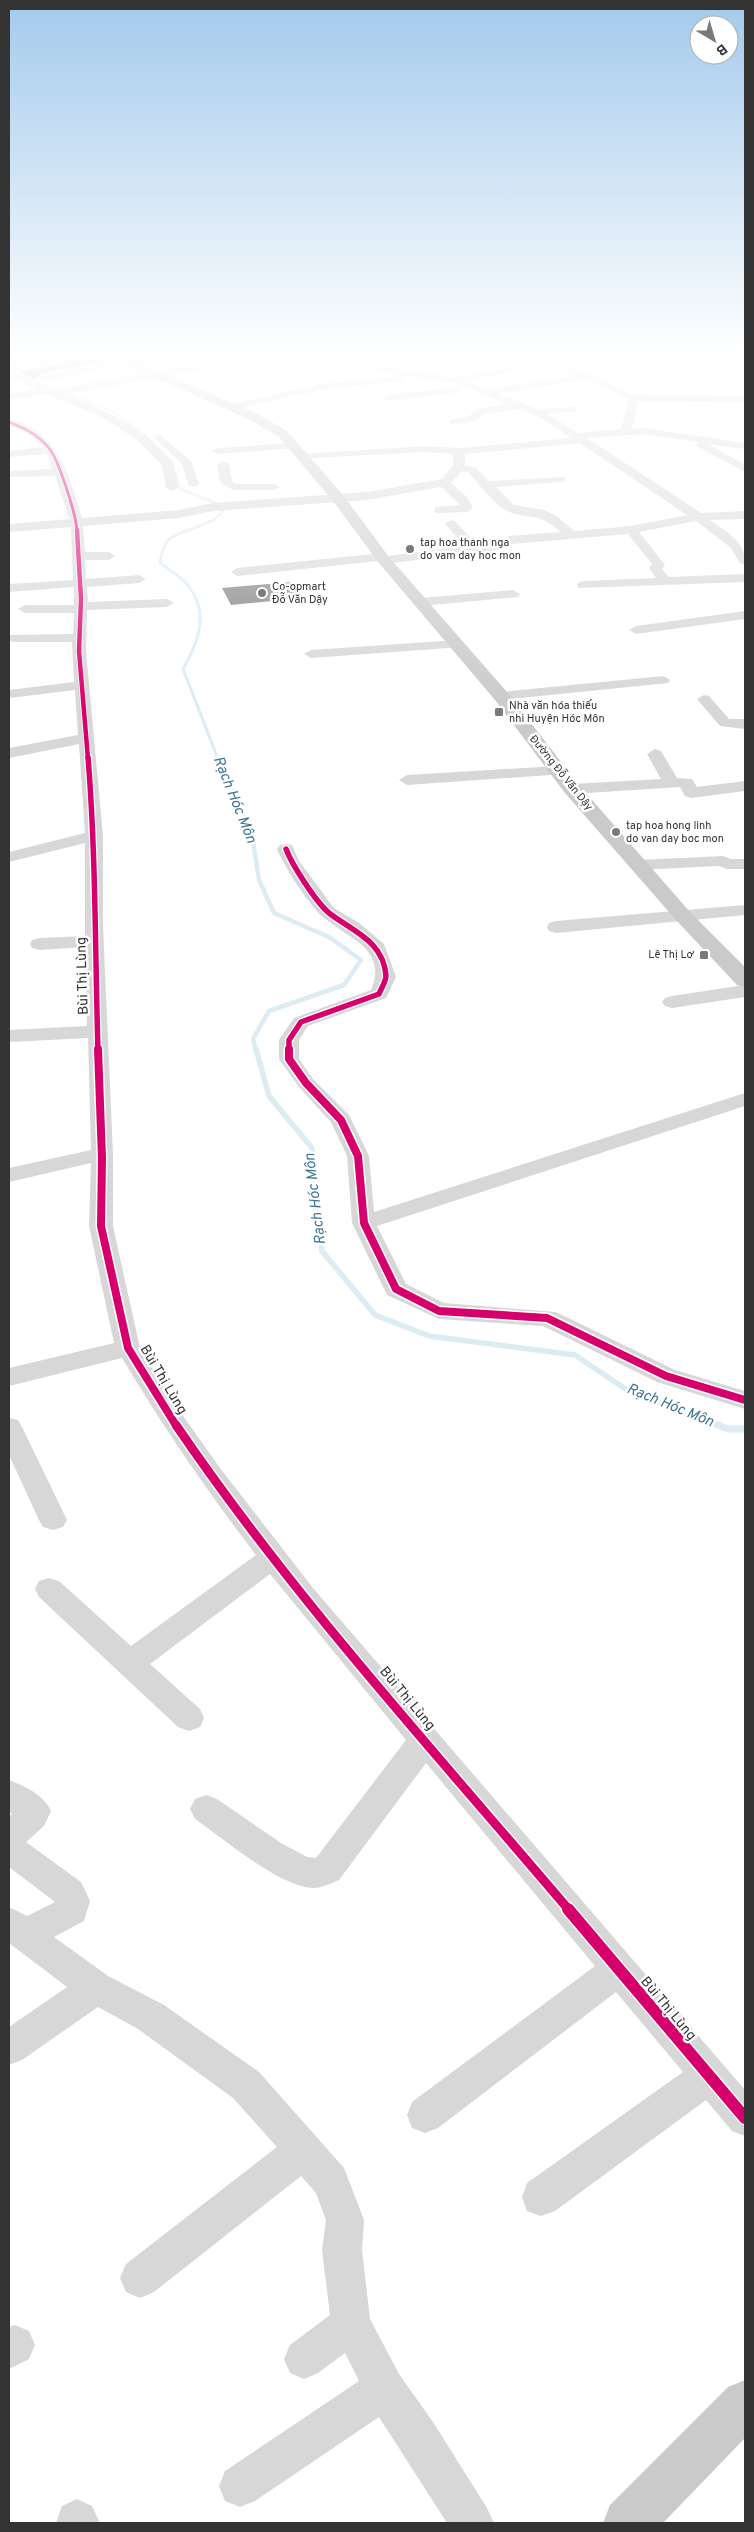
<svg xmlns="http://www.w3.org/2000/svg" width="754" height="2532" font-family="Overpass,sans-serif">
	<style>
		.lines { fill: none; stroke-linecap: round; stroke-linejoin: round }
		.stream-far4 { stroke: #ddebf3; stroke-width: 2.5 }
		.stream-far3 { stroke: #ddebf3; stroke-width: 3 }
		.stream-far2 { stroke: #ddebf3; stroke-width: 4.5 }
		.stream-far1 { stroke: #ddebf3; stroke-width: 5.5 }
		.stream { stroke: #ddebf3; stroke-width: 7 }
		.building { fill: #818181 }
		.minor { fill: #d7d7d7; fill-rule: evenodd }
		.major { fill: #cacaca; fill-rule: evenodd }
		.cycleway-far5-casing { stroke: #fff; stroke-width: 4.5 }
		.cycleway-far4-casing { stroke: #fff; stroke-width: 6 }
		.cycleway-far3-casing { stroke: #fff; stroke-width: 8 }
		.cycleway-far2-casing { stroke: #fff; stroke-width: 11 }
		.cycleway-far1-casing { stroke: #fff; stroke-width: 12 }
		.cycleway-casing { stroke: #fff; stroke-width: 15 }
		.cycleway-far5 { stroke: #d6006c; stroke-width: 3 }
		.cycleway-far4 { stroke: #d6006c; stroke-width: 4.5 }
		.cycleway-far3 { stroke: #d6006c; stroke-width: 5.5 }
		.cycleway-far2 { stroke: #d6006c; stroke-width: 8 }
		.cycleway-far1 { stroke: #d6006c; stroke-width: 9 }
		.cycleway { stroke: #d6006c; stroke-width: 12 }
		.poi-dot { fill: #7a7a7a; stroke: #fff; stroke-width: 2 }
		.labels { text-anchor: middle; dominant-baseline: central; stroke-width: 5; stroke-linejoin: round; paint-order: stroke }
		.far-poi-label { font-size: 11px; fill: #333; stroke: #fff; text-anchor: start }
		.far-street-label { font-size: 11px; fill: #333; stroke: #fff }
		.street-label { font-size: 14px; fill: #333; stroke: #fff }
		.water-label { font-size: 15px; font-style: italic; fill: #3f7597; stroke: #fff }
	</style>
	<rect width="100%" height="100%" fill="#fff"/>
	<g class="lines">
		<path class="stream-far4" d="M 70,394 C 107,408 124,415 153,443
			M 160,449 L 172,462 L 180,489 L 216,503 L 223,511 L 214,520 L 184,532"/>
		<path class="stream-far3" d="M 187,530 C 167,538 163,542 160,563 C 168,569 178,575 185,582 C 211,610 199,641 183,669 L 218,759"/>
		<path class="stream-far2" d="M 217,757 L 252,835 L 259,880 L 274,913 L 329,937 L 361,960 L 344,985 L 269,1011 L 253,1039 L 256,1051"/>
		<path class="stream-far1" d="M 256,1049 L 269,1096 L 312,1148 L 322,1251 L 375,1315 L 429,1336 L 575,1355 L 633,1394 L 721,1427"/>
		<path class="stream" d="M 718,1425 L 728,1429 L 745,1429"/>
	</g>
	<path class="building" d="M 92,354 L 100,354 L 112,360 L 43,373 L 35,379 L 18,372 L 69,362 L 76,357 Z
		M 292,582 L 303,598 L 231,605 L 222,588 Z"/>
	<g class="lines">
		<path class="minor" d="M 67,354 L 74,357 L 69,360 L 11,371 L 55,389 L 257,354 L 352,355 L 392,368 L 455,377 L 513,367 L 513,371 L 466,381 L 487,389 L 576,375 L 563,369 L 561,367 L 566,364 L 622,354 L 646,354 L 576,368 L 635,395 L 745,396 L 745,402 L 638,401 L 632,429 L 643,428 L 745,443 L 745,449 L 708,444 L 745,465 L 745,472 L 698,447 L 697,445 L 699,442 L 643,434 L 587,438 L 701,513 L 745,511 L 745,519 L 710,520 C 726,532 746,541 745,564 L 740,563 L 730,547 L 696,521 L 639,532 L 665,565 L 662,569 L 669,577 L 745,574 L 745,582 L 579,588 L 577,585 L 579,582 L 584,581 L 656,578 L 649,568 L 652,564 L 628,534 L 512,544 L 498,550 L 384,564 L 378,561 L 237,576 L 231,572 L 237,568 L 382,553 L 387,556 L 465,546 L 445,524 L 451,520 L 455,521 L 477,545 L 495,543 L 509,536 L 561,532 C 536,510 531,521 507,511 C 496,506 477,482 468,472 L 462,471 L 451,483 L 467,497 L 473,508 L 467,512 L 435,513 L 435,507 L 460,505 L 441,487 L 367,500 L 213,511 L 179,518 L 83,526 L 85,552 L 109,552 L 115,556 L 109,560 L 85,560 L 86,579 L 139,575 L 146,579 L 139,583 L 87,587 L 88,602 L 167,599 L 174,603 L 167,607 L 87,610 L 86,651 L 103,836 L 103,926 L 113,1154 L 113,1226 L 140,1348 L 174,1403 L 220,1468 L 313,1588 L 745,2090 L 745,2136 L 732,2131 L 706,2100 L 555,2211 L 541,2216 L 527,2211 L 522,2197 L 527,2183 L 683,2072 L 616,1992 L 438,2128 L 425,2133 L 412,2128 L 407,2115 L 412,2102 L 595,1966 L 426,1763 L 339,1880 C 332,1883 322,1888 313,1888 C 278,1886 224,1839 195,1819 L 190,1809 L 195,1799 L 206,1795 L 217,1799 L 281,1843 L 307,1857 L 316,1858 L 406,1740 L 270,1574 L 150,1664 L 200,1709 L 204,1718 L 200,1727 L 189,1731 L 178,1727 L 39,1597 L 35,1589 L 39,1581 L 49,1578 L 59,1581 L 131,1646 L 256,1555 C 207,1491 163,1427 122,1358 L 9,1386 L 9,1368 L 114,1343 L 89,1226 L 91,1163 L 9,1182 L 9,1168 L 91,1150 L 88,1038 L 9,1042 L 9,1030 L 87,1026 L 85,947 L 39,950 L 32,948 L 30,944 L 32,940 L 39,938 L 85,936 L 85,843 L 9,862 L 9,852 L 85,833 L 79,744 L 9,758 L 9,748 L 78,735 L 75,690 L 9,698 L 9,690 L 74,682 L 72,642 L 14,642 L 9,641 L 9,635 L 73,634 L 74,613 L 25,613 L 18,609 L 25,605 L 74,605 L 74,587 L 9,592 L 9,584 L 73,580 L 71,527 L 9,532 L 9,524 L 70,519 L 55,476 L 9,477 L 9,471 L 52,469 L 47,454 L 9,457 L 9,451 L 43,447 L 27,433 L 9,426 L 9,419 C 58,430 69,476 82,518 L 179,510 L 213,503 L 367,492 L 442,479 L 453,466 L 453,454 L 423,452 L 298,459 L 296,457 L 302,454 L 423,446 L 459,448 L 571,438 L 551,424 L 520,409 L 484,414 L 476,421 L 450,424 L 450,420 L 469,416 L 477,409 L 508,404 L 453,383 L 390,374 L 351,361 L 265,359 L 65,394 C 102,410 146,427 171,462 C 176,468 176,480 178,488 L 172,491 L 166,488 L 162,465 L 137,440 L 103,418 L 47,394 L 9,400 L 9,394 L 38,389 L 9,377 L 9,365 ZM 586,380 L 628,399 L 621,429 L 578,433 L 548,414 L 577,411 L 577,407 L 537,409 L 498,393 ZM 580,443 L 687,515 L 631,526 L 574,531 L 557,516 L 544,510 L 514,505 L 496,487 L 561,482 L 565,481 L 565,477 L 489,481 L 476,468 L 465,465 L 465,454 Z
			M 156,354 L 178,354 L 43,381 L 38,378 L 43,375 Z
			M 399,376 L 404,379 L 403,381 L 321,390 L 231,410 L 226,407 L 231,404 L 321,384 Z
			M 456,387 L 460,388 L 460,392 L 388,401 L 383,398 L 388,395 Z
			M 159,434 L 191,461 L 199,484 L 197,486 L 189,486 L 182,464 L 154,437 Z
			M 293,443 L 298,446 L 297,448 L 218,454 L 212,451 L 218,448 Z
			M 223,461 L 229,464 L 232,481 L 236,484 L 274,484 L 280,487 L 274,490 L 233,490 L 220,482 L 217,464 Z
			M 513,590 L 520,594 L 518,597 L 421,606 L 414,602 L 421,598 Z
			M 745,611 L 745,619 L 636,634 L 629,630 L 636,626 Z
			M 457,640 L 464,644 L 462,647 L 311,658 L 304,654 L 311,650 Z
			M 663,676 L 670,680 L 668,683 L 501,700 L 494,696 L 501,692 Z
			M 704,695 L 709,696 L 729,719 L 745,719 L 745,729 L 720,726 L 697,699 Z
			M 655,749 L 661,751 L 677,778 L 692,779 L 697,787 L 745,781 L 745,791 L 691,798 L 685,796 L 680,787 L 572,794 L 564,789 L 572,784 L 661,779 L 647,754 Z
			M 558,766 L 564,768 L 566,771 L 564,774 L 407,785 L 399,780 L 407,775 Z
			M 286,844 L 292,845 L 299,861 L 334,908 L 359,923 L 384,944 L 396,977 L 386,998 L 308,1026 L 299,1040 L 299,1059 L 313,1079 L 349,1115 L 369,1156 L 374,1212 L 745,1093 L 745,1106 L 377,1226 L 406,1284 L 444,1303 L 556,1312 L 675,1370 L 745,1391 L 745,1409 L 657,1382 L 543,1326 L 439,1319 L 387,1295 L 352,1223 L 347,1156 L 331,1122 L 299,1087 L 279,1059 L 279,1040 L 294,1018 L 371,990 C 389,948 346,938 322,916 C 308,904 284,866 277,849 L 280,845 Z
			M 723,856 L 731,859 L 745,859 L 745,869 L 727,869 L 719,866 L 638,870 L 632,869 L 629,865 L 632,861 L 638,860 Z
			M 745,905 L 745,915 L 556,933 L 549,931 L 547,927 L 549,923 L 556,921 Z
			M 745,985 L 745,997 L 672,1008 L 665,1006 L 662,1002 L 665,998 L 672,996 Z
			M 9,1418 L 18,1420 L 22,1427 L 67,1520 L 63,1527 L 53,1530 L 43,1527 L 39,1520 L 9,1455 Z
			M 9,1780 C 25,1786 44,1795 51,1811 L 44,1826 L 26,1842 L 81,1882 L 90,1901 L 84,1921 L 54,1937 L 108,1976 L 164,2005 L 259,2072 L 344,2168 L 364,2220 L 362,2250 L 370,2319 L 399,2374 L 433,2422 L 487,2508 L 494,2523 L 447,2523 L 379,2417 L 255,2501 L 240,2507 L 225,2501 L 219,2486 L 225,2471 L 359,2381 L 345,2353 L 318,2373 L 304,2379 L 290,2373 L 284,2359 L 290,2345 L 330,2315 L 322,2250 L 326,2220 L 316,2193 L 301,2176 L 154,2292 L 140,2298 L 126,2292 L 120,2278 L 126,2264 L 277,2147 L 233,2098 L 138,2029 L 98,2007 L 22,2060 L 9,2065 L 9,2027 L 67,1987 L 9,1943 L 9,1907 L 27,1916 L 55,1902 L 9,1867 L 9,1817 L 12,1814 L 9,1811 Z
			M 15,2325 L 29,2331 L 35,2345 L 29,2359 L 9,2369 L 9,2327 Z
			M 77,2499 L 92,2506 L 100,2523 L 56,2523 L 62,2506 Z"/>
		<path class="major" d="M 9,354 L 26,354 L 9,359 Z
			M 102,354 L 118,354 L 256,413 L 287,431 L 343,495 L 389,557 L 507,692 L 579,785 L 690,912 L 745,967 L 745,987 L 737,985 L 676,920 L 565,793 L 495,700 L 379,563 L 333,501 L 279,437 L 248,419 Z
			M 745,2380 L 745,2438 L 663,2523 L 603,2523 L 610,2505 L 728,2387 Z"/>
		<defs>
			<path id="cycleway-far5" d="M 9,422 C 24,428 37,434 48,447 C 58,457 77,517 77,532"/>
			<path id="cycleway-far4" d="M 77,530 L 81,599 L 79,651 L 88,759"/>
			<path id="cycleway-far3" d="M 88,757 C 96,855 95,953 98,1051
				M 286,849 C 292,865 316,902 329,913 C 352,931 384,941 386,976 C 386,981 381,989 379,994 L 301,1022 L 289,1040 L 289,1051"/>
			<path id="cycleway-far2" d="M 98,1049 L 102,1158 L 101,1226 L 128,1348 L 177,1427
				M 289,1049 L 289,1059 L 306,1083 L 341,1120 L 358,1156 L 364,1223 L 396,1289 L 439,1311 L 547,1318 L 666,1376 L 745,1400"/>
			<path id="cycleway-far1" d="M 176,1425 C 293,1597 435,1752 569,1910"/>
			<path id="cycleway" d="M 568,1909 L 745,2118"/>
		</defs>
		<use href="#cycleway-far5" class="cycleway-far5-casing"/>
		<use href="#cycleway-far4" class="cycleway-far4-casing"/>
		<use href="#cycleway-far3" class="cycleway-far3-casing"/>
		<use href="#cycleway-far2" class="cycleway-far2-casing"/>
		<use href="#cycleway-far1" class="cycleway-far1-casing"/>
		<use href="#cycleway" class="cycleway-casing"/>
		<use href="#cycleway-far5" class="cycleway-far5"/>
		<use href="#cycleway-far4" class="cycleway-far4"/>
		<use href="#cycleway-far3" class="cycleway-far3"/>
		<use href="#cycleway-far2" class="cycleway-far2"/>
		<use href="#cycleway-far1" class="cycleway-far1"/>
		<use href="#cycleway" class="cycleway"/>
	</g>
	<linearGradient id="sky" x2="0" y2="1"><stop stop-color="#a3caec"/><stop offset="0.5" stop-color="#fff"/><stop offset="1" stop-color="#fff" stop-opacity="0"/></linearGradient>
	<rect width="754" height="709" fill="url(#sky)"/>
	<g class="poi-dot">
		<circle cx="410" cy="549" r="5"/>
		<circle cx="262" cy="593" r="5"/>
		<rect x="494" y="707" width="10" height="10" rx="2.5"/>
		<circle cx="616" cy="832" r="5"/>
		<rect x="699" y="950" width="10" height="10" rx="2.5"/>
	</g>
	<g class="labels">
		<g class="far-poi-label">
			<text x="420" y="543">tap hoa thanh nga<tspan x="420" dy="13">do vam day hoc mon</tspan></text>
			<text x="272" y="587">Co-opmart<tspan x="272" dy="13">Đỗ Văn Dậy</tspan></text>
			<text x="509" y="706">Nhà văn hóa thiếu<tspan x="509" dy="13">nhi Huyện Hóc Môn</tspan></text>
			<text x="626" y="826">tap hoa hong linh<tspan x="626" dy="13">do van day boc mon</tspan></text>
			<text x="694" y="955" text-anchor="end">Lê Thị Lơ</text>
		</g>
		<g class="far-street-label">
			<text transform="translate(561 773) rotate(51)">Đường Đỗ Văn Dậy</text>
		</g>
		<g class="street-label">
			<text transform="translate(83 976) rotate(-92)">Bùi Thị Lùng</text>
			<text transform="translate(163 1380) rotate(59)">Bùi Thị Lùng</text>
			<text transform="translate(407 1699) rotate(50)">Bùi Thị Lùng</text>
			<text transform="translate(668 2009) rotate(50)">Bùi Thị Lùng</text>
		</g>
		<g class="water-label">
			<text transform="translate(234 800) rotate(68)">Rạch Hóc Môn</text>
			<text transform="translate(316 1199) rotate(-97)">Rạch Hóc Môn</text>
			<text transform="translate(670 1406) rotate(22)">Rạch Hóc Môn</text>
		</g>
	</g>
	<rect width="754" height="2532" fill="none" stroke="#333333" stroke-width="20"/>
	<g transform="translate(714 40) rotate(142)"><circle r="24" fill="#ffffff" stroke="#adadad"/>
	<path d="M0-4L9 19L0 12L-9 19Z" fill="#7a7a7a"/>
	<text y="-8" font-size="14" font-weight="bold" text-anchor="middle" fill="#333333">B</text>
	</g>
</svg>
